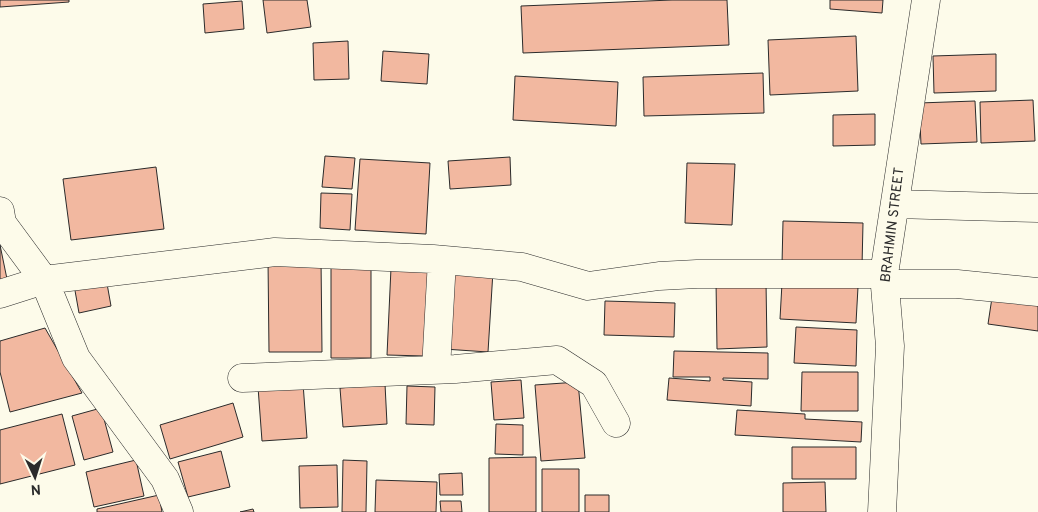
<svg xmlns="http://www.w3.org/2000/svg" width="1038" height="512" font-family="Overpass,sans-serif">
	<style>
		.building { fill: #f2b8a0; stroke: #2b2b2b }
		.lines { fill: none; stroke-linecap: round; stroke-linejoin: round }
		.minor-casing { stroke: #2b2b2b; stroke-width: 29 }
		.minor { stroke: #fdfbea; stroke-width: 28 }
		.labels { text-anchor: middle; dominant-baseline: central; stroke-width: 4; stroke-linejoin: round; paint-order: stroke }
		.street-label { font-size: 14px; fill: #2b2b2b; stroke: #fdfbea }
	</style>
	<rect width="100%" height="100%" fill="#fdfbea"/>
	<path class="building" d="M 0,0 L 69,0 L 69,2 L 0,7 Z
		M 263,0 L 307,0 L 311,27 L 267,33 Z
		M 672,0 L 727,0 L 729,45 L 523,53 L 521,6 Z
		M 830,0 L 883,0 L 882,13 L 830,9 Z
		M 242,1 L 244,29 L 205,33 L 203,4 Z
		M 856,36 L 858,91 L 770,95 L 768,40 Z
		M 348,41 L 349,79 L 314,80 L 313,43 Z
		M 383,51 L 429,54 L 427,84 L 381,81 Z
		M 996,54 L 996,91 L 934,93 L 933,56 Z
		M 763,73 L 764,113 L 644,116 L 643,77 Z
		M 515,76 L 618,82 L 616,126 L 513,120 Z
		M 1033,100 L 1035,141 L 981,143 L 980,102 Z
		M 975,101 L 977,142 L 921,144 L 919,103 Z
		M 875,114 L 875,145 L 833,146 L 833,115 Z
		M 325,156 L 355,158 L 352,189 L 322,187 Z
		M 510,157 L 511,185 L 450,189 L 448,161 Z
		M 360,159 L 430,163 L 426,234 L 355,230 Z
		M 687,163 L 735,164 L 732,225 L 685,223 Z
		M 156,167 L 164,229 L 71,240 L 63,179 Z
		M 321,193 L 352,194 L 350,230 L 320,228 Z
		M 783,221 L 863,223 L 862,267 L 782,265 Z
		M 0,245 L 7,279 L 0,281 Z
		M 321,259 L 322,352 L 269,352 L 268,260 Z
		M 371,265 L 371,358 L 331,358 L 331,266 Z
		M 391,268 L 428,270 L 425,356 L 387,355 Z
		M 449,268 L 493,271 L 488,352 L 444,349 Z
		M 106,278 L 111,306 L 79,313 L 74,285 Z
		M 716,281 L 766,282 L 767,347 L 717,349 Z
		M 782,283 L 858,287 L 856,323 L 780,319 Z
		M 993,291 L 1038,297 L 1038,331 L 988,324 Z
		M 605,301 L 675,303 L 674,337 L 604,335 Z
		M 796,327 L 857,330 L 856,366 L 794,363 Z
		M 45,328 L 82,393 L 10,412 L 0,372 L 0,341 Z
		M 674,351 L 768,353 L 768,379 L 723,378 L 723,380 L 752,382 L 751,406 L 667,400 L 669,378 L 710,381 L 710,377 L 673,377 Z
		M 802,372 L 858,372 L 858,411 L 801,411 Z
		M 521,380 L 524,418 L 494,420 L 491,382 Z
		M 578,382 L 585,458 L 541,461 L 535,385 Z
		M 303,383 L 307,438 L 262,441 L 258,387 Z
		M 385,384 L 387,424 L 343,427 L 340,388 Z
		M 407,386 L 435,387 L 434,425 L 406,424 Z
		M 233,403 L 243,437 L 170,459 L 160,425 Z
		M 101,408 L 113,452 L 84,460 L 72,416 Z
		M 737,410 L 805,414 L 805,419 L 862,422 L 861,442 L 735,435 Z
		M 62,414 L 75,465 L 0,484 L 0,430 Z
		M 496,424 L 523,425 L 523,455 L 495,454 Z
		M 792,447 L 856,447 L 856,479 L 792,479 Z
		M 221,451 L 230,487 L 188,497 L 178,462 Z
		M 536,457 L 536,512 L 489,512 L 489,458 Z
		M 136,460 L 144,496 L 94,507 L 86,472 Z
		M 343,460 L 367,461 L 366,512 L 342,512 Z
		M 337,465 L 338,507 L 300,508 L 299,466 Z
		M 542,469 L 579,469 L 579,512 L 542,512 Z
		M 462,473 L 463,495 L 440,495 L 439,474 Z
		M 376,480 L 437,482 L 436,512 L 375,512 Z
		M 825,482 L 826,512 L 783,512 L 783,483 Z
		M 159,495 L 162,512 L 97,512 L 97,509 Z
		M 585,495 L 609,495 L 609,512 L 585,512 Z
		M 440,501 L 461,501 L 462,512 L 441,512 Z
		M 253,509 L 254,512 L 240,512 Z"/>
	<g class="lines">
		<defs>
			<path id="minor" d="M 895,204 L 1038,208
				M 0,211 L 2,223 L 44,280 L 76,358 L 165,479 L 179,512
				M 885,284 L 957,284 L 1038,292
				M 0,294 L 44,280 L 275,252 L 433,259 L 522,267 L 588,286 L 659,276 L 697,274 L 884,274
				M 436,369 L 442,260
				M 242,378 L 455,369 L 557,360 L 594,384 L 616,423
				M 882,512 L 890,346 L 884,274 L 926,0"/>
		</defs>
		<use href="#minor" class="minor-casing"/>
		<use href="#minor" class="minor"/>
	</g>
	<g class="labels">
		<g class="street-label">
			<text transform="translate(893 225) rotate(-83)">BRAHMIN STREET</text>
		</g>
	</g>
	<g transform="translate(35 477) rotate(176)" stroke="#fdfbea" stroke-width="4" paint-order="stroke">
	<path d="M0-4L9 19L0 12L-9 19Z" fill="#2b2b2b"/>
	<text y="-8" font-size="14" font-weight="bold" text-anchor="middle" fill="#2b2b2b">N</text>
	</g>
</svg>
